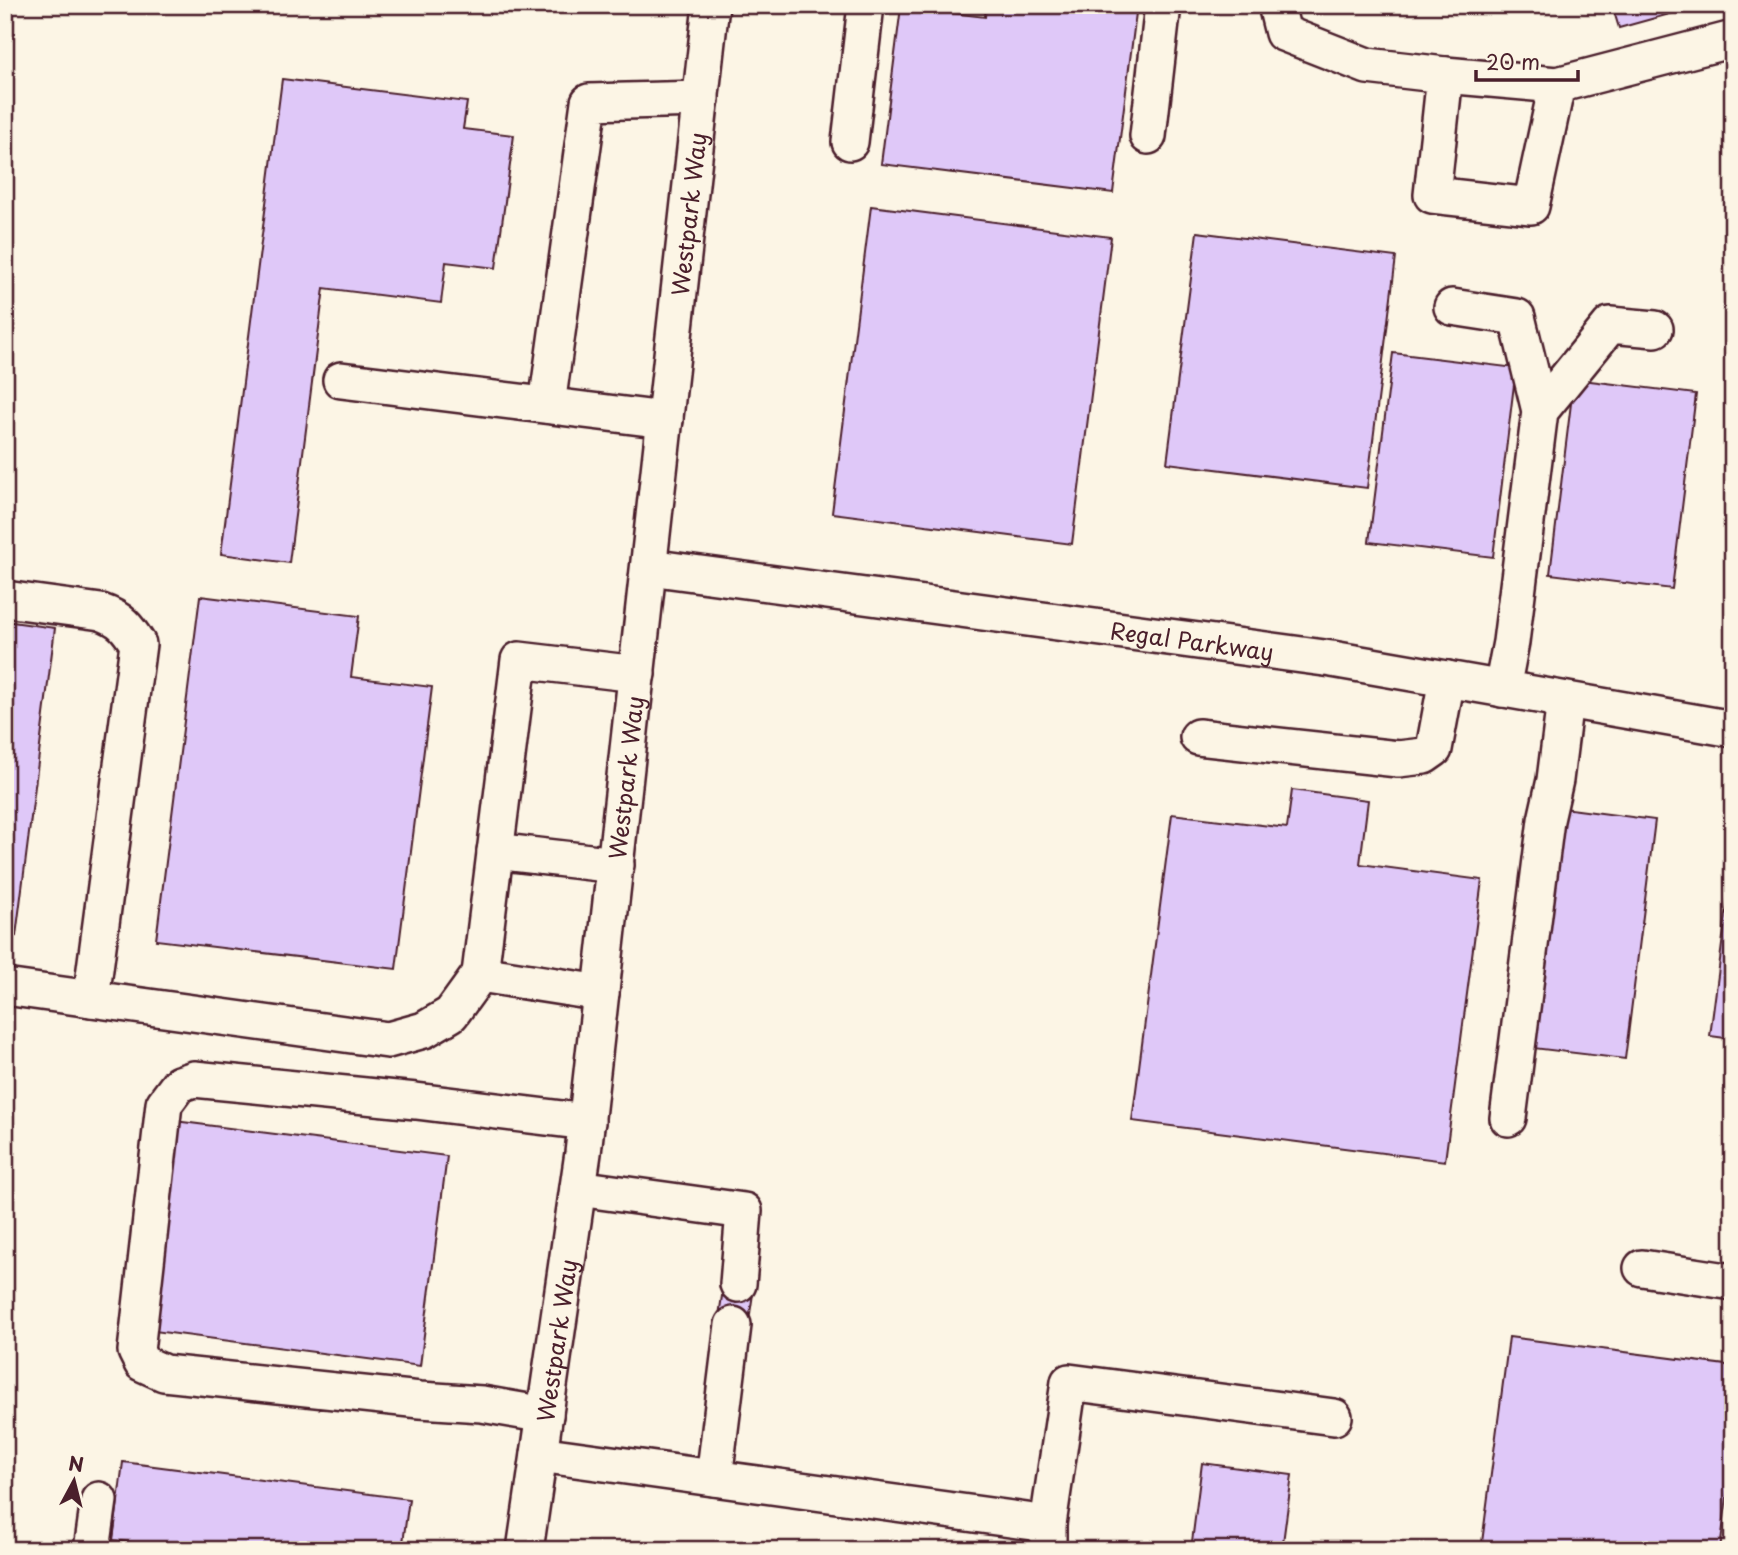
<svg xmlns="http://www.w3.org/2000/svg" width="1738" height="1555" font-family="'Playpen Sans',sans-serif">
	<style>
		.building { fill: #dfc8f8; stroke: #4a1f2b; stroke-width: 2 }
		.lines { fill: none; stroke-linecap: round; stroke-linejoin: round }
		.minor-casing { stroke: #4a1f2b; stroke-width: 40 }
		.minor { stroke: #fcf5e5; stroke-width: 35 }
		.labels { text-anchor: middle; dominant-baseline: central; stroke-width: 7; stroke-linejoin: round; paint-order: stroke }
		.street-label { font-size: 23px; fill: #4a1f2b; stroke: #fcf5e5 }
	</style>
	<rect width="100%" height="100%" fill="#fcf5e5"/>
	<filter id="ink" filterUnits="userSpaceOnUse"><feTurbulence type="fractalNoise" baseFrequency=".0143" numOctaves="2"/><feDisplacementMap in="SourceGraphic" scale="14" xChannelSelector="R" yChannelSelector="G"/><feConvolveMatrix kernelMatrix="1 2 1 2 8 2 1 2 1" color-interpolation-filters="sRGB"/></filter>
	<g filter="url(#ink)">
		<path class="building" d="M 986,5 L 1137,5 L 1113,193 L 881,164 L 901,7 L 985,17 Z
			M 1612,5 L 1702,5 L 1619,28 Z
			M 282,79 L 467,102 L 463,129 L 514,135 L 496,268 L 446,262 L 441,303 L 324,288 L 289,563 L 221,554 Z
			M 871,206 L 1111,237 L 1072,544 L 832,513 Z
			M 1197,232 L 1396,257 L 1367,488 L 1167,463 Z
			M 1393,353 L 1516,368 L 1493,557 L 1369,542 Z
			M 1574,379 L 1696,394 L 1672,589 L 1550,574 Z
			M 200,596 L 359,616 L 351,677 L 432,687 L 396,969 L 156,940 Z
			M 5,621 L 55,628 L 16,936 L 5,934 Z
			M 1292,790 L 1368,800 L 1360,864 L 1482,880 L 1445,1161 L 1132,1121 L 1172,814 L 1287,828 Z
			M 1563,808 L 1655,820 L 1625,1059 L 1533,1048 Z
			M 1733,861 L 1733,1039 L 1710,1036 Z
			M 167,1120 L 447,1156 L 420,1366 L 139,1329 Z
			M 724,1283 L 754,1287 L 748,1327 L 718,1322 Z
			M 1509,1337 L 1733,1366 L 1733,1451 L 1720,1550 L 1481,1550 Z
			M 123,1462 L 409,1499 L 402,1550 L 184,1550 L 113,1540 Z
			M 1202,1463 L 1292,1475 L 1282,1550 L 1191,1550 Z
			M 659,1545 L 694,1550 L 658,1550 Z"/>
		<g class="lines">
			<defs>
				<g id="minor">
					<path d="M 1276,5 L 1283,33 L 1367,66 L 1445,75 L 1432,195 L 1531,206 L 1557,85 L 1733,39"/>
					<path d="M 1445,75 L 1557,85"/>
					<path d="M 1148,136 L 1163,5"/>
					<path d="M 850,142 L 866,5"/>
					<path d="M 1452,307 L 1517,317 L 1540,411"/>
					<path d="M 341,380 L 665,420"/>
					<path d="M 547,405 L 589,102 L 701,99"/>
					<path id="s1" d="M 649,567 L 1332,659 L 1733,729"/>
					<path d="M 5,599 L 101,612 C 121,619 127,627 138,644 L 91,999"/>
					<path d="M 1502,689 L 1511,642 L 1540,411 L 1610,325 L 1655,329"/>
					<path d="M 1198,737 L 1398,759 L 1424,756 L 1434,749 L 1447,679"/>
					<path d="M 495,851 L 616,865"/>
					<path d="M 5,987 L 388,1040 L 424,1030 L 451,1014 L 480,974"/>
					<path d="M 601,993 L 480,974 L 519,660 L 637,674"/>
					<path d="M 1508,1118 L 1546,820 L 1555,780 L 1565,700"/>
					<path d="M 578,1188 L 744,1211 L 738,1284"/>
					<path d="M 1642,1268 L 1733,1282"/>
					<path d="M 545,1415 L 482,1404 L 420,1400 L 164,1373 L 142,1363 L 136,1351 L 164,1104 L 179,1084 L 194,1079 L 416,1101 L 587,1122"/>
					<path d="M 539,1454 L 1048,1524 L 1048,1550"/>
					<path d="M 714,1478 L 733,1325"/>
					<path d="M 1048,1524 L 1069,1382 L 1334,1417"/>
					<path d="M 92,1550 L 99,1500"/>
					<path id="s2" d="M 525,1550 L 583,1153 L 711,5"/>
				</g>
			</defs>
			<use href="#minor" class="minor-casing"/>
			<use href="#minor" class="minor"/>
		</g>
	</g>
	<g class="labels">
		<g class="street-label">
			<text stroke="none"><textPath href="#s2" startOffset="1346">Westpark Way</textPath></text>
			<text stroke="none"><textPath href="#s1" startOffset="548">Regal Parkway</textPath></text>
			<text stroke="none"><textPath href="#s2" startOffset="779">Westpark Way</textPath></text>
			<text stroke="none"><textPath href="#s2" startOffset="212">Westpark Way</textPath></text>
		</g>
	</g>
	<rect width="1738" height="1555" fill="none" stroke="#fcf5e5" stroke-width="28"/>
	<rect x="14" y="14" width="1710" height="1527" fill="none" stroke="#4a1f2b" stroke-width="2.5" filter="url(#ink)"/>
	<g transform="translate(74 1481) rotate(7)" stroke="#fcf5e5" stroke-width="5" paint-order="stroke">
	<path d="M0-5L12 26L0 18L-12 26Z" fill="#4a1f2b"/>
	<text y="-10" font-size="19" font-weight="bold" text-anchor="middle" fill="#4a1f2b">N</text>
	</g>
	<path d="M1476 70v10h102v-10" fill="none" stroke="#4a1f2b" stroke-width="3.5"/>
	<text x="1486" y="70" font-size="21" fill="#4a1f2b" stroke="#fcf5e5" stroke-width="5" paint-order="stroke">20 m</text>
</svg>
